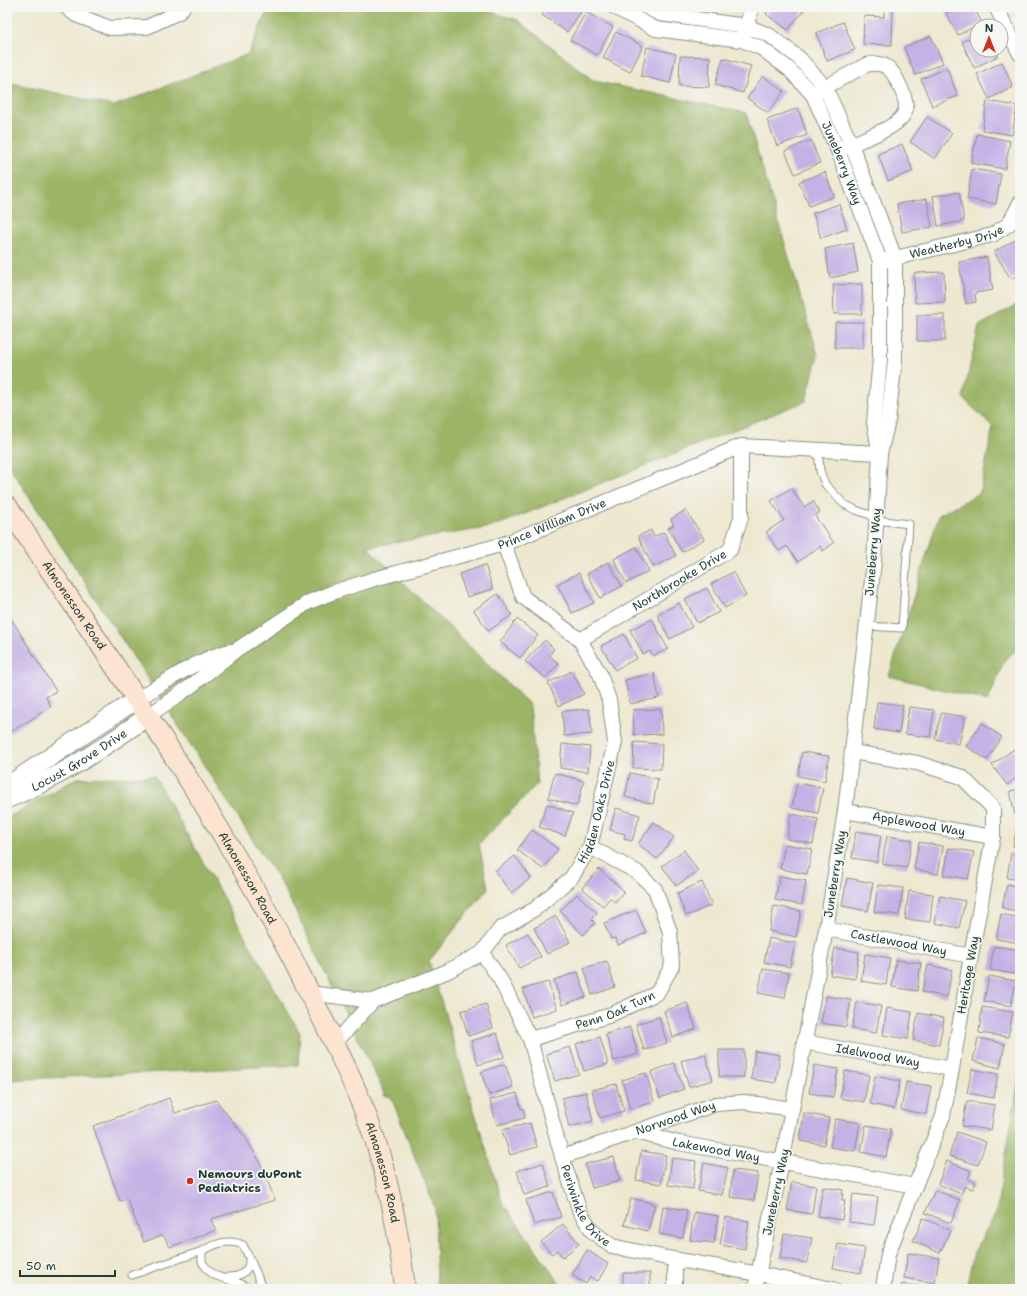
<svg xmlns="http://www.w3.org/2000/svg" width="1027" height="1296" font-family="'Shantell Sans',sans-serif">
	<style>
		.forest { fill: #9cb466; stroke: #5e784d }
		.building { fill: #c5b1e5 }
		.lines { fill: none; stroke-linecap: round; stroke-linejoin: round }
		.service-casing { stroke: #869282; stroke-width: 9 }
		.minor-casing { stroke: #869282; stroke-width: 16 }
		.tertiary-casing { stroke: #869282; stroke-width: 20 }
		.secondary-casing { stroke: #869282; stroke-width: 22 }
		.service { stroke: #fff; stroke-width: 7 }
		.minor { stroke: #fff; stroke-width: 14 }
		.tertiary { stroke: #fff; stroke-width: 18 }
		.secondary { stroke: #fde4d1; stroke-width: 20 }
		.poi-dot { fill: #c8321e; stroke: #f6f6f2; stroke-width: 1.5 }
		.labels { text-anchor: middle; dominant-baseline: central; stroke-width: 3.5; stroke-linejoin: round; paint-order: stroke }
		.street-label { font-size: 12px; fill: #1f3d34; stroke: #f6f6f2 }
		.poi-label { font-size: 12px; font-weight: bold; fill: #1f3d34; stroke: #f6f6f2; text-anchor: start }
	</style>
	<rect width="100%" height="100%" fill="#f6f6f2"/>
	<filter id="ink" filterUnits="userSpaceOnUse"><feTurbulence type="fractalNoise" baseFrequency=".025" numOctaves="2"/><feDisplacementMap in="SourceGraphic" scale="8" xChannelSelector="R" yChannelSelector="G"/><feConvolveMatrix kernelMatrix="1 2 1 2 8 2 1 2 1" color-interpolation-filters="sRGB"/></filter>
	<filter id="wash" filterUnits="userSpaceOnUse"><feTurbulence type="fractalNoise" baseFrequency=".012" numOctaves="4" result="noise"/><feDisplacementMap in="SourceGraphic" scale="16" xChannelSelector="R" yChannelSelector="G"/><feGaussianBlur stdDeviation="0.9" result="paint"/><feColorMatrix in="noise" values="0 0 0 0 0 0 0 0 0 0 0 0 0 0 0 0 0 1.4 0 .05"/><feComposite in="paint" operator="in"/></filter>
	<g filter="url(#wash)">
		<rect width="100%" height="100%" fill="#eee8d0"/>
		<path class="forest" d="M 269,7 L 474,7 L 518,20 L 594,81 L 746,113 L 818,355 L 806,401 L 492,527 L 367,547 L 530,705 L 537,784 L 479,844 L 488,888 L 429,961 L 502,1202 L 564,1289 L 437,1289 L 435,1208 L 391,1097 L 384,1095 L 382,1088 L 284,888 L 7,463 L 7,82 L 114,106 L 248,54 Z
			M 1020,303 L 1020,648 L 1005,659 L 988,701 L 889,676 L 939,515 L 980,493 L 993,427 L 963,398 L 979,326 Z
			M 154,776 L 300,1033 L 298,1065 L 7,1080 L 7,818 L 77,778 Z
			M 1020,1072 L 1020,1282 L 1019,1289 L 966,1289 L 974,1252 L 996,1213 Z"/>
		<g id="blocks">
			<path class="building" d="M 548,7 L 580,7 L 583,9 L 567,32 L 542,15 Z
				M 771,7 L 801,7 L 804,10 L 788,30 L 766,14 Z
				M 958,7 L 974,7 L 982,23 L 958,35 L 946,13 Z
				M 884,8 L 893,8 L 892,45 L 863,44 L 864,16 L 884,17 Z
				M 586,12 L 613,27 L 597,55 L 570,40 Z
				M 843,22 L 855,50 L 827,61 L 816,33 Z
				M 616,32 L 643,46 L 630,72 L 603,58 Z
				M 977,34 L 977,50 L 996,50 L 998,56 L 974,68 L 962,42 Z
				M 931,36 L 943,63 L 915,75 L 904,47 Z
				M 647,47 L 676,54 L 670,83 L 641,76 Z
				M 680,56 L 710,57 L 709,87 L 679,86 Z
				M 723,58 L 751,66 L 743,93 L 715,85 Z
				M 1002,62 L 1013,87 L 989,99 L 977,74 Z
				M 947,68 L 958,96 L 932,106 L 921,79 Z
				M 763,76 L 784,91 L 768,113 L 747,98 Z
				M 987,101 L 1017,106 L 1012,135 L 982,130 Z
				M 798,108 L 807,135 L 777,146 L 767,120 Z
				M 927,117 L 952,133 L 935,159 L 910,142 Z
				M 977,134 L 1010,141 L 1005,169 L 971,163 Z
				M 811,140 L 820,163 L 795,174 L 785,151 Z
				M 902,144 L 913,171 L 888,181 L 878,154 Z
				M 972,169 L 1001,174 L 996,204 L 967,199 Z
				M 825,172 L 834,196 L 809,206 L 799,182 Z
				M 959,192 L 964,221 L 938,226 L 933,196 Z
				M 927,199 L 932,227 L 902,232 L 897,204 Z
				M 839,204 L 847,229 L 821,238 L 813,213 Z
				M 1020,237 L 1020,273 L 1011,279 L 994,252 Z
				M 853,243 L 858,272 L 830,278 L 825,249 Z
				M 987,257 L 993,290 L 975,293 L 976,302 L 966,304 L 959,262 Z
				M 944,272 L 945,302 L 915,303 L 914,273 Z
				M 862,284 L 862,314 L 834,314 L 833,285 Z
				M 917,315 L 945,315 L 945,341 L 917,341 Z
				M 835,322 L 863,322 L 863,348 L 835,348 Z
				M 791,488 L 804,507 L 813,501 L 820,512 L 815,516 L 834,543 L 823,551 L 820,546 L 798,562 L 787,546 L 779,551 L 766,532 L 784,520 L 771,501 Z
				M 686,510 L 704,539 L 682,552 L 668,528 L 674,525 L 671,519 Z
				M 651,530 L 654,537 L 664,532 L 676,556 L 653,567 L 638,536 Z
				M 636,547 L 649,571 L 626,583 L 614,559 Z
				M 608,562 L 622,586 L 600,598 L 587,574 Z
				M 485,565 L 493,589 L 467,597 L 459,574 Z
				M 733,572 L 746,596 L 725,608 L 711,584 Z
				M 579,573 L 594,603 L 572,613 L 557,584 Z
				M 707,588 L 719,612 L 697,623 L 685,599 Z
				M 498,594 L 512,615 L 488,631 L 474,610 Z
				M 679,603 L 692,627 L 670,639 L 657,615 Z
				M 7,612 L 56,691 L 46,697 L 51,707 L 7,734 Z
				M 517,619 L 538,635 L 520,658 L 500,642 Z
				M 652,619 L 668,649 L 653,656 L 650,651 L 643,654 L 630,630 Z
				M 624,634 L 637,658 L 615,670 L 601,646 Z
				M 545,640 L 554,649 L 549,655 L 559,664 L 545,678 L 525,661 Z
				M 572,671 L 584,694 L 559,706 L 548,683 Z
				M 654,673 L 659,698 L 630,704 L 625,680 Z
				M 877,702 L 903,705 L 899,733 L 874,729 Z
				M 909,707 L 934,710 L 930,737 L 905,734 Z
				M 589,709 L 592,734 L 564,736 L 562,711 Z
				M 661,709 L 662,734 L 634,735 L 633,710 Z
				M 941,713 L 965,717 L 959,744 L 935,739 Z
				M 982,723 L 1002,737 L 987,760 L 966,746 Z
				M 634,742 L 662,744 L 661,769 L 633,768 Z
				M 562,744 L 590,747 L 588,772 L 560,768 Z
				M 1014,749 L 1020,757 L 1020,775 L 1007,785 L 992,765 Z
				M 802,752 L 829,756 L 825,781 L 798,776 Z
				M 555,773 L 584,781 L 577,806 L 548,798 Z
				M 630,773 L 658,779 L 653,804 L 625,797 Z
				M 797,783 L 823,788 L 818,813 L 792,808 Z
				M 1020,789 L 1020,814 L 1015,815 L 1010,791 Z
				M 547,804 L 573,813 L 565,836 L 539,827 Z
				M 616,808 L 640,815 L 632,841 L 624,839 L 625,834 L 610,830 Z
				M 791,814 L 818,819 L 813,844 L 787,839 Z
				M 654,822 L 674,837 L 657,859 L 638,844 Z
				M 1018,822 L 1020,822 L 1020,848 L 1013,846 Z
				M 532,830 L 558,849 L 543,869 L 517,850 Z
				M 856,831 L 881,835 L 877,862 L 852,858 Z
				M 887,836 L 912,840 L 907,868 L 882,864 Z
				M 919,842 L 943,846 L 938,874 L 914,869 Z
				M 785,844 L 812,849 L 807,874 L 780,869 Z
				M 949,848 L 974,852 L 968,879 L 944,875 Z
				M 684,850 L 698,871 L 676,886 L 662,866 Z
				M 1011,853 L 1020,855 L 1020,880 L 1007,878 Z
				M 515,856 L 531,878 L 511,893 L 495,871 Z
				M 599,869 L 624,891 L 615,902 L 610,898 L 603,906 L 582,888 Z
				M 780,876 L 806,881 L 802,905 L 775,900 Z
				M 847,878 L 873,883 L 868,911 L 842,906 Z
				M 702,882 L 712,905 L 686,916 L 677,893 Z
				M 1007,884 L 1020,887 L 1020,912 L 1002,908 Z
				M 878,885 L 903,888 L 899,915 L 874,912 Z
				M 909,891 L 933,894 L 930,922 L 905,919 Z
				M 577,894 L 597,913 L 591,919 L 595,923 L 583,935 L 560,911 Z
				M 940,896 L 965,901 L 959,928 L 935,923 Z
				M 774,906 L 801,911 L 796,937 L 769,931 Z
				M 636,910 L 646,933 L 618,945 L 615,938 L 611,939 L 604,923 Z
				M 1001,914 L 1020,918 L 1020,943 L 996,939 Z
				M 556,916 L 570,942 L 547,954 L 534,928 Z
				M 528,933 L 541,957 L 519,968 L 506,945 Z
				M 769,938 L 795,943 L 790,967 L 764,962 Z
				M 994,946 L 1020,950 L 1020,975 L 990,970 Z
				M 835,948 L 859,952 L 855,979 L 830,975 Z
				M 865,954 L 890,958 L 886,985 L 861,981 Z
				M 896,960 L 921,963 L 917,991 L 892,987 Z
				M 607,961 L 615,987 L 592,995 L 584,968 Z
				M 928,965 L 952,970 L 947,997 L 922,992 Z
				M 763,969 L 789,973 L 785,998 L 758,993 Z
				M 578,972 L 586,997 L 562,1005 L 554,980 Z
				M 989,976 L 1016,981 L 1011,1006 L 984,1001 Z
				M 548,982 L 557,1009 L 532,1017 L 523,989 Z
				M 826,996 L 851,1000 L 846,1027 L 821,1023 Z
				M 857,1002 L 881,1006 L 876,1033 L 852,1029 Z
				M 687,1003 L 696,1029 L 673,1037 L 664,1011 Z
				M 486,1004 L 493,1028 L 468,1036 L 461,1011 Z
				M 982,1007 L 1013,1012 L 1008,1037 L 979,1033 Z
				M 887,1008 L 912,1012 L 908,1039 L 883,1035 Z
				M 918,1013 L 944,1018 L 939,1045 L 913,1040 Z
				M 659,1017 L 667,1043 L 644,1050 L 636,1024 Z
				M 630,1027 L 638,1054 L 614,1061 L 606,1034 Z
				M 497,1033 L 504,1057 L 478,1065 L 471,1041 Z
				M 600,1037 L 608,1064 L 584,1071 L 576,1044 Z
				M 978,1038 L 1005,1044 L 1000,1068 L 973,1061 Z
				M 570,1047 L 579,1074 L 555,1081 L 546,1054 Z
				M 719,1050 L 744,1050 L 744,1077 L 719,1077 Z
				M 755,1051 L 780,1055 L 776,1083 L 751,1079 Z
				M 705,1054 L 713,1080 L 689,1087 L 681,1061 Z
				M 674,1063 L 684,1089 L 660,1098 L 651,1072 Z
				M 505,1064 L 513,1087 L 489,1095 L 481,1072 Z
				M 814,1065 L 838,1069 L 833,1097 L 809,1093 Z
				M 972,1069 L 998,1074 L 994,1098 L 967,1093 Z
				M 845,1071 L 869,1075 L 864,1102 L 840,1098 Z
				M 646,1073 L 654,1102 L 630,1109 L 622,1080 Z
				M 875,1076 L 900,1081 L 894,1109 L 870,1104 Z
				M 906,1082 L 931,1086 L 926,1114 L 901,1110 Z
				M 616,1084 L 624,1111 L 600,1118 L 592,1090 Z
				M 586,1092 L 593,1121 L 569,1127 L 562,1098 Z
				M 517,1093 L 521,1109 L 523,1108 L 525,1118 L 497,1125 L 490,1100 Z
				M 169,1098 L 175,1113 L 216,1100 L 245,1137 L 260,1162 L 275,1200 L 211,1219 L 216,1230 L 170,1247 L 163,1235 L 144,1242 L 127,1199 L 120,1201 L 93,1126 Z
				M 967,1101 L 995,1105 L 991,1130 L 962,1126 Z
				M 804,1113 L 829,1118 L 824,1145 L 800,1141 Z
				M 835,1119 L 860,1123 L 855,1151 L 830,1147 Z
				M 530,1123 L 537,1147 L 510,1155 L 502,1130 Z
				M 866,1125 L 891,1129 L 886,1157 L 861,1152 Z
				M 957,1132 L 986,1142 L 978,1165 L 949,1156 Z
				M 641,1151 L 666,1155 L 661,1184 L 636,1180 Z
				M 614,1157 L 620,1181 L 592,1188 L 585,1164 Z
				M 672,1158 L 696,1161 L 693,1189 L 668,1185 Z
				M 947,1161 L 971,1171 L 968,1179 L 976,1182 L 973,1189 L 965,1186 L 961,1194 L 938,1184 Z
				M 543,1163 L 550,1187 L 524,1195 L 517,1171 Z
				M 704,1163 L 728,1168 L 722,1195 L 698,1191 Z
				M 733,1170 L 758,1173 L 754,1200 L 730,1197 Z
				M 792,1182 L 816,1186 L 812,1214 L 787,1210 Z
				M 823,1187 L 843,1190 L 842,1200 L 845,1200 L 842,1220 L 818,1216 Z
				M 935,1190 L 960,1200 L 951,1223 L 925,1213 Z
				M 553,1192 L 561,1217 L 534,1225 L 526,1200 Z
				M 853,1194 L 878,1197 L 874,1225 L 849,1222 Z
				M 631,1198 L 655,1204 L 648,1231 L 624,1225 Z
				M 663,1206 L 687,1210 L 683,1238 L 659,1234 Z
				M 694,1212 L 718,1216 L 714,1243 L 690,1240 Z
				M 725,1217 L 749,1221 L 745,1249 L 720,1245 Z
				M 923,1218 L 950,1230 L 940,1253 L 913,1241 Z
				M 563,1224 L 579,1244 L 563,1257 L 557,1250 L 552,1254 L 541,1242 Z
				M 784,1234 L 812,1238 L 807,1263 L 780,1258 Z
				M 838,1244 L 865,1248 L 861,1273 L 833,1268 Z
				M 587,1250 L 608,1264 L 598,1281 L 590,1277 L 586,1284 L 572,1275 Z
				M 908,1253 L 939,1258 L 935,1283 L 904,1278 Z
				M 623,1273 L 650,1273 L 650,1289 L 623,1289 Z
				M 902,1284 L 932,1288 L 932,1289 L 901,1289 Z"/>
		</g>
	</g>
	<g filter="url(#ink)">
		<use href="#blocks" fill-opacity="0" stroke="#869282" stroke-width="1"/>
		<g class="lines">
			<defs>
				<path id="service" d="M 818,450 L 820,471 L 825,484 L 844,504 L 856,510 L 876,517
					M 866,626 L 902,628 L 909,524 L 876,520
					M 132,1275 L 202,1251
					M 228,1277 C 240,1277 250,1272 249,1258
					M 249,1289 C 238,1279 224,1281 213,1274 C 208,1271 205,1266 202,1262 L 202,1251 C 215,1244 229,1238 243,1245 L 256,1272 L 262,1289"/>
				<g id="minor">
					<path d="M 66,7 L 76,15 L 110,28 L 147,27 L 179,12 L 183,7"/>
					<path id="s1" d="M 614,7 L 656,29 L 742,40 L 761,48 L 789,69 L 813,95 L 838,151 L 880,261 L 880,359 L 874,423 L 879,449"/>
					<path d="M 646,7 L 660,14 L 746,26 L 769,35 L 799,58 L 825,87 L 851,144 L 895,258 L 895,360 L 888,421 L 880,453 L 874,562 L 845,811 L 826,929 L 782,1162 L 755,1289"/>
					<path d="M 996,7 L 1020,54"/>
					<path d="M 744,34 L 752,7"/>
					<path d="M 818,91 L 866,65 C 874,63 881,63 887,67 C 895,72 907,99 906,108 C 905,112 902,118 898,121 C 888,131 858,141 843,148"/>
					<path id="s2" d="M 887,260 L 992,235 L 1009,224 L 1020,203"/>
					<path id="s3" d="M 580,640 L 730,550 L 741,518 L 741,446"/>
					<path d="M 137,699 C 163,684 201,657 230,651"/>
					<path id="s4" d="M 148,716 L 191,686 L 236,650 L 309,602 L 331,593 L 374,579 L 504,544 L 741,446 L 880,453"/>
					<path d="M 852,752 L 917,763 L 962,777 L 993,808 L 993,837 L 971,956 L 952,1069 L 943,1116 L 888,1254 L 883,1289"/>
					<path id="s5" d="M 845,811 L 993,837"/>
					<path id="s6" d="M 826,929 L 971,956"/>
					<path id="s7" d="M 482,953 L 500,979 L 530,1039 L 562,1157 L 580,1212 L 593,1232 L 612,1246 L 667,1258 L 759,1274 L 833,1289"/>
					<path d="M 309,993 L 373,1001"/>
					<path id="s8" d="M 530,1039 L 608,1016 L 657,993 L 672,966 L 670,932 L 655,889 L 637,872 L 590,847"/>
					<path id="s9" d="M 804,1042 L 952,1069"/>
					<path id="s10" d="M 334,1044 L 373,1001 L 448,971 L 482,953 L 500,929 L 535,909 L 572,877 L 590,847 L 615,742 L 609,700 L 600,674 L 580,640 L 523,597 L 504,544"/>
					<path id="s11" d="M 636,1132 L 679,1143 L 915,1186"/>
					<path id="s12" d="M 562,1157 L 716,1104 L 744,1102 L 792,1109"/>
					<path d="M 675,1289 L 675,1260"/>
				</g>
				<g id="tertiary">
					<path d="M 7,788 L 19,778 L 137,699"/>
					<path id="s13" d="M 7,799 C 58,779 104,747 148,716"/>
				</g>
				<g id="secondary">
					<path id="s14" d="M 7,506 C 107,655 211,802 294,962 C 321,1016 350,1071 371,1128 C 389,1179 399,1235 405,1289"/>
				</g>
			</defs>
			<use href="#service" class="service-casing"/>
			<use href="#minor" class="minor-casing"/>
			<use href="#tertiary" class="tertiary-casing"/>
			<use href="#secondary" class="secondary-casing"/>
			<use href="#service" class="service"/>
			<use href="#minor" class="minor"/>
			<use href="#tertiary" class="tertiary"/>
			<use href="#secondary" class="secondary"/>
		</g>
	</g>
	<circle class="poi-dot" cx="190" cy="1181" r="4"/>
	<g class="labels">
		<g class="street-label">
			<text stroke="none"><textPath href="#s1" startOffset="299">Juneberry Way</textPath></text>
			<text stroke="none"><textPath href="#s2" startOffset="72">Weatherby Drive</textPath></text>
			<text stroke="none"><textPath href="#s4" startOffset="453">Prince William Drive</textPath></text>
			<text transform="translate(873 552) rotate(-85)">Juneberry Way</text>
			<text stroke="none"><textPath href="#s3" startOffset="116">Northbrooke Drive</textPath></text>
			<text stroke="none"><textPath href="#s14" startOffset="120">Almonesson Road</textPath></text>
			<text stroke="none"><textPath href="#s13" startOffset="82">Locust Grove Drive</textPath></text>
			<text stroke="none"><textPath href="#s10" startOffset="367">Hidden Oaks Drive</textPath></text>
			<text stroke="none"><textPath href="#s5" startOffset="75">Applewood Way</textPath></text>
			<text transform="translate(835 874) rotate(-81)">Juneberry Way</text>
			<text stroke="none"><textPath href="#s14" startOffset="443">Almonesson Road</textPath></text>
			<text stroke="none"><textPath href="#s6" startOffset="74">Castlewood Way</textPath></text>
			<text transform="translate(968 975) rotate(-80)">Heritage Way</text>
			<text stroke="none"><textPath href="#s8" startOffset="90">Penn Oak Turn</textPath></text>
			<text stroke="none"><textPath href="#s9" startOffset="75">Idelwood Way</textPath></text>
			<text stroke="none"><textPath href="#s12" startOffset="120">Norwood Way</textPath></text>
			<text stroke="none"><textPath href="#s11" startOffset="82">Lakewood Way</textPath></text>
			<text stroke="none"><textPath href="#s14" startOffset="768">Almonesson Road</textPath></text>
			<text transform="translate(776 1192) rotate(-78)">Juneberry Way</text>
			<text stroke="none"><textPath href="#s7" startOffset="276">Periwinkle Drive</textPath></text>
		</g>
		<g class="poi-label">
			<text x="198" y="1174">Nemours duPont<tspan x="198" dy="14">Pediatrics</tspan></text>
		</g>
	</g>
	<rect width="1027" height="1296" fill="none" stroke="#f6f6f2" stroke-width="24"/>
	<g transform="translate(989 38)"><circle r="19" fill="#f6f6f2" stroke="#a0aca6"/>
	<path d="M0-3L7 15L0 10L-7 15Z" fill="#c8321e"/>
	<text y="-6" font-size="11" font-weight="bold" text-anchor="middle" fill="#1f3d34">N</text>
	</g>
	<path d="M20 1270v6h95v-6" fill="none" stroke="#1f3d34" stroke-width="2"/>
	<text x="26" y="1270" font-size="12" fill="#1f3d34" stroke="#f6f6f2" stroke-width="3" paint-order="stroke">50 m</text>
</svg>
